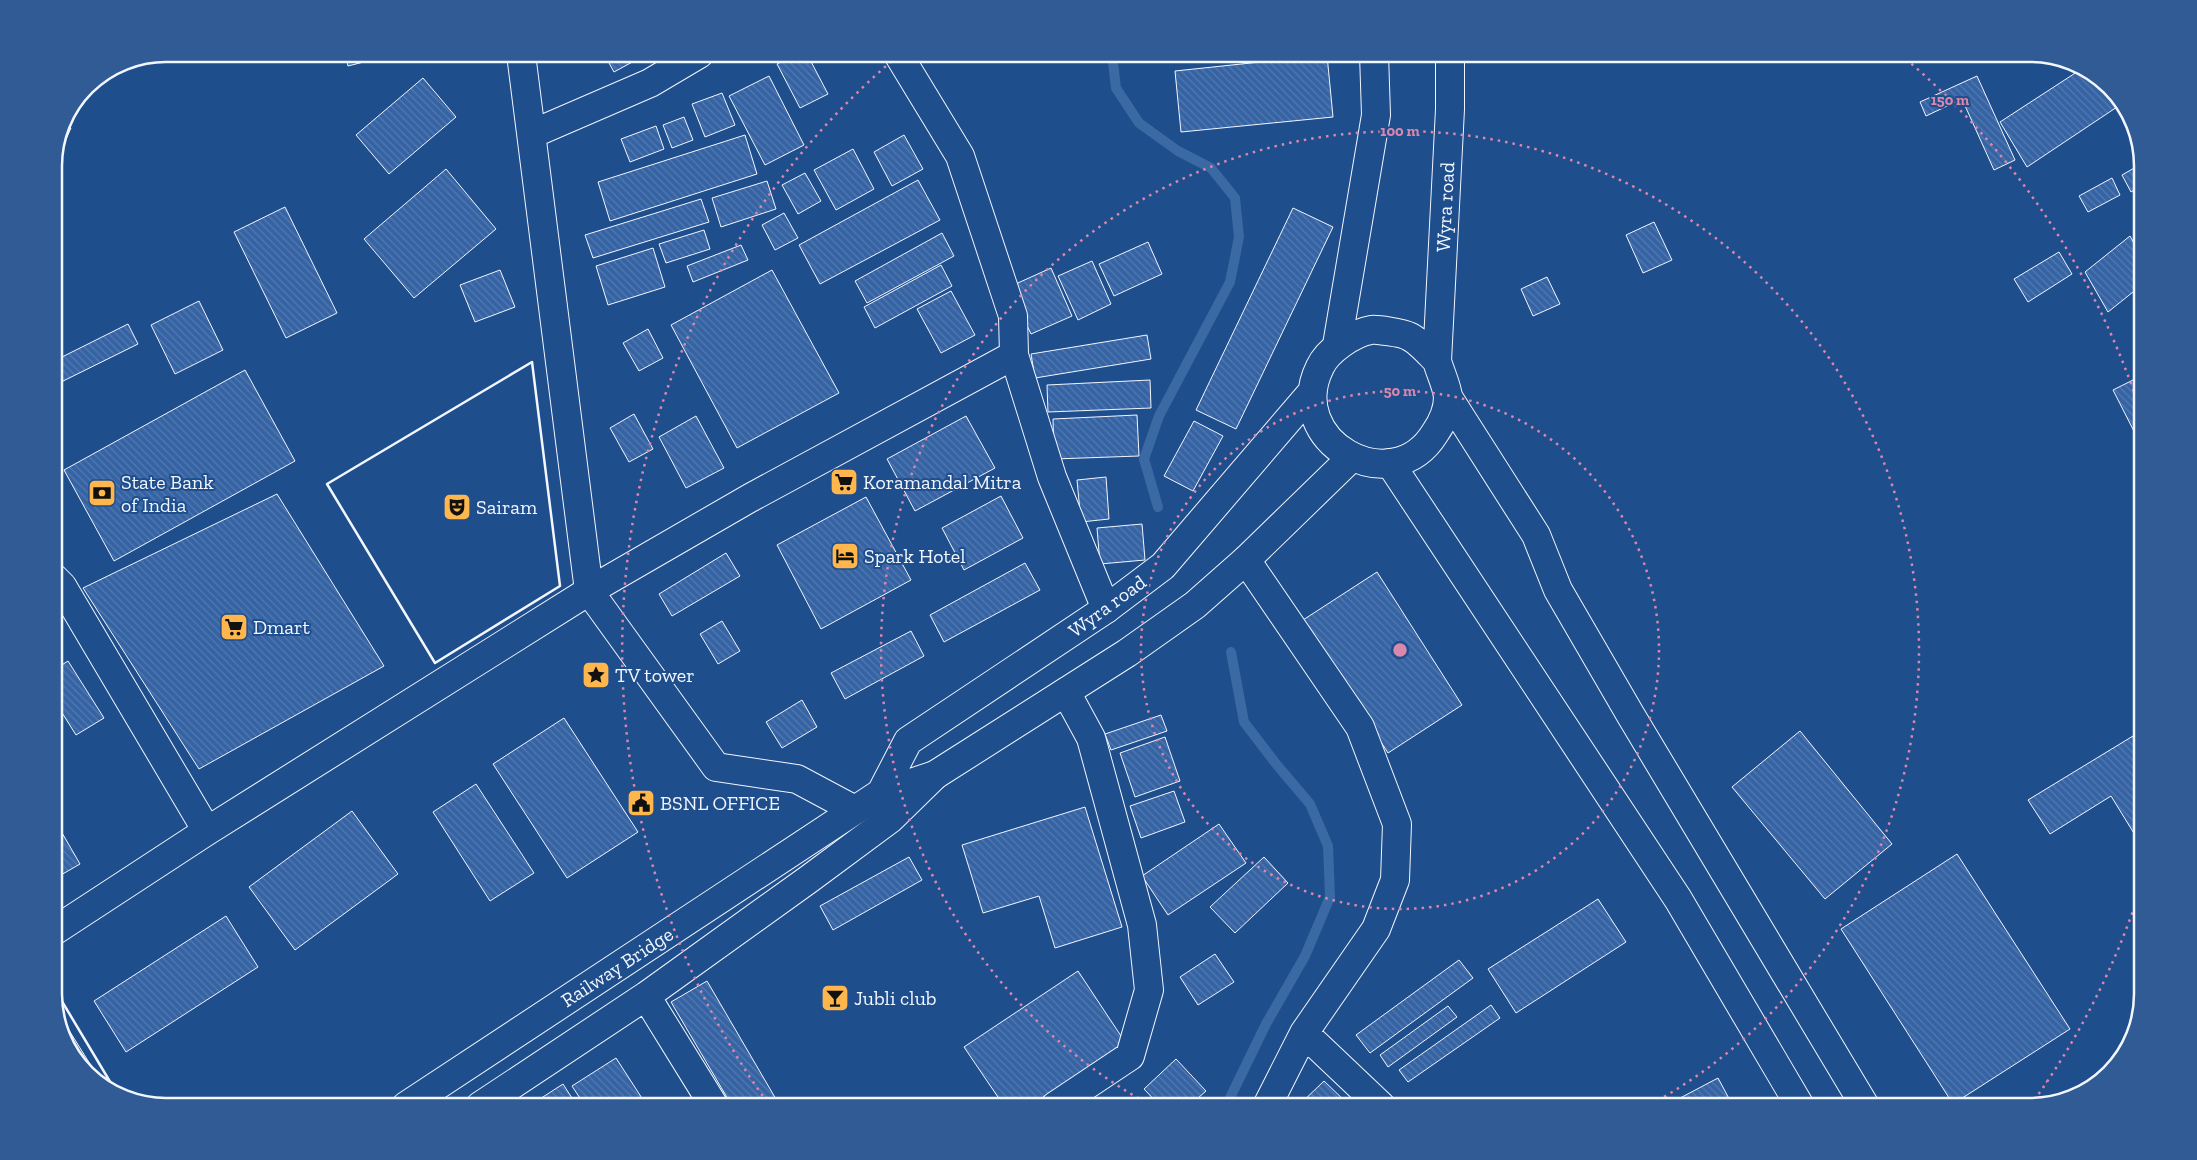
<svg xmlns="http://www.w3.org/2000/svg" width="2197" height="1160" font-family="'Zilla Slab',serif">
	<style>
		.lines { fill: none; stroke-linecap: round; stroke-linejoin: round }
		.stream { stroke: #3b69a3; stroke-width: 10 }
		.building { fill: url(#building-back-hatch); stroke: #f2f6ff }
		.street-casing { stroke: #f2f6ff; stroke-width: 30 }
		.secondary-casing { stroke: #f2f6ff; stroke-width: 30 }
		.primary-casing { stroke: #f2f6ff; stroke-width: 30 }
		.street { stroke: #1f4e8c; stroke-width: 28 }
		.secondary { stroke: #1f4e8c; stroke-width: 28 }
		.primary { stroke: #1f4e8c; stroke-width: 28 }
		.wall { stroke: #f2f6ff; stroke-width: 2.5 }
		.ring { fill: none; stroke: #da87ad; stroke-width: 2.5; stroke-dasharray: 2.5 5 }
		.labels { text-anchor: middle; dominant-baseline: central; stroke-width: 4; stroke-linejoin: round; paint-order: stroke }
		.street-label { font-size: 20px; fill: #f2f6ff; stroke: #1f4e8c }
		.poi-label { font-size: 20px; fill: #f2f6ff; stroke: #1f4e8c; text-anchor: start }
		.rim { fill: none; stroke: #f2f6ff; stroke-width: 2.5 }
		.centre { fill: #da87ad; stroke: #1f4e8c; stroke-width: 2.5 }
		.ring-label { font-size: 15px; text-anchor: middle; font-weight: bold; fill: #da87ad; stroke: #1f4e8c; stroke-width: 4; stroke-linejoin: round; paint-order: stroke }
	</style>
	<defs>
		<pattern id="building-back-hatch" width="6" height="6" patternUnits="userSpaceOnUse" patternTransform="scale(1.25)"><rect width="6" height="6" fill="#3563a3"/><path d="M-1 5l2 2M0 0l6 6M5-1l2 2" fill="none" stroke="#537ab1"/></pattern>
	</defs>
	<rect width="100%" height="100%" fill="#1f4e8c"/>
	<g class="lines">
		<path class="stream" d="M 1112,54 L 1116,88 L 1139,123 L 1178,151 L 1211,168 L 1235,198 L 1239,237 L 1230,282 L 1159,416 L 1144,459 L 1158,507
			M 1226,1106 L 1266,1024 L 1305,956 L 1330,897 L 1328,846 L 1310,804 L 1277,765 L 1244,722 L 1231,652"/>
	</g>
	<path class="building" d="M 345,54 L 395,54 L 348,66 Z
		M 604,54 L 647,54 L 614,72 Z
		M 797,54 L 807,54 L 828,94 L 800,108 L 777,64 Z
		M 1327,55 L 1333,117 L 1181,132 L 1175,71 Z
		M 2083,68 L 2123,103 L 2027,167 L 2000,122 Z
		M 769,76 L 804,145 L 765,165 L 729,96 Z
		M 1977,76 L 2015,160 L 1994,170 L 1962,99 L 1926,116 L 1920,102 Z
		M 423,78 L 456,117 L 389,174 L 356,135 Z
		M 722,93 L 735,125 L 705,137 L 692,104 Z
		M 684,117 L 693,140 L 672,148 L 663,125 Z
		M 63,124 L 71,128 L 54,166 L 54,159 Z
		M 656,126 L 664,149 L 630,162 L 621,139 Z
		M 745,135 L 757,174 L 610,221 L 598,182 Z
		M 904,135 L 923,169 L 892,186 L 874,152 Z
		M 853,149 L 874,189 L 836,210 L 814,170 Z
		M 2143,163 L 2143,185 L 2131,192 L 2122,175 Z
		M 446,169 L 496,229 L 414,298 L 364,239 Z
		M 805,173 L 821,201 L 798,214 L 782,185 Z
		M 2112,178 L 2120,195 L 2088,212 L 2079,196 Z
		M 918,180 L 940,220 L 820,284 L 799,245 Z
		M 767,181 L 776,209 L 721,227 L 712,198 Z
		M 701,199 L 709,222 L 593,258 L 585,235 Z
		M 285,207 L 337,313 L 286,338 L 234,232 Z
		M 1293,208 L 1333,227 L 1236,429 L 1196,410 Z
		M 784,213 L 798,238 L 775,250 L 762,225 Z
		M 1654,222 L 1672,260 L 1643,273 L 1626,235 Z
		M 2143,223 L 2143,235 L 2138,226 Z
		M 704,230 L 710,249 L 666,263 L 659,244 Z
		M 942,233 L 954,256 L 867,303 L 855,281 Z
		M 2130,236 L 2143,259 L 2143,284 L 2108,312 L 2085,272 Z
		M 1148,242 L 1162,274 L 1114,296 L 1099,264 Z
		M 741,245 L 748,260 L 693,282 L 687,266 Z
		M 653,248 L 665,287 L 608,305 L 596,266 Z
		M 2059,252 L 2072,274 L 2028,302 L 2014,279 Z
		M 1092,261 L 1111,304 L 1078,320 L 1058,276 Z
		M 941,265 L 952,286 L 875,328 L 864,307 Z
		M 1051,268 L 1072,316 L 1031,334 L 1009,287 Z
		M 500,270 L 515,307 L 475,322 L 460,285 Z
		M 772,270 L 839,393 L 737,448 L 671,325 Z
		M 1547,277 L 1560,304 L 1533,316 L 1521,289 Z
		M 951,291 L 975,335 L 941,353 L 917,309 Z
		M 199,301 L 223,350 L 175,374 L 151,325 Z
		M 128,324 L 138,344 L 55,385 L 54,361 Z
		M 648,329 L 663,358 L 639,371 L 623,343 Z
		M 1147,335 L 1151,359 L 1035,378 L 1031,354 Z
		M 245,370 L 295,461 L 114,561 L 64,470 Z
		M 2143,375 L 2143,449 L 2113,390 Z
		M 1150,380 L 1151,408 L 1048,412 L 1047,385 Z
		M 634,414 L 653,449 L 629,462 L 610,428 Z
		M 1137,415 L 1139,456 L 1054,459 L 1053,419 Z
		M 696,416 L 724,468 L 686,488 L 659,437 Z
		M 966,416 L 995,468 L 915,511 L 887,459 Z
		M 1194,421 L 1223,436 L 1193,491 L 1164,476 Z
		M 1106,477 L 1109,519 L 1081,522 L 1077,480 Z
		M 277,494 L 384,666 L 199,769 L 83,588 Z
		M 1001,496 L 1023,538 L 964,570 L 942,528 Z
		M 866,497 L 911,580 L 821,629 L 777,545 Z
		M 1142,524 L 1145,560 L 1100,564 L 1097,528 Z
		M 726,553 L 740,576 L 672,616 L 659,594 Z
		M 1025,563 L 1040,590 L 944,642 L 930,615 Z
		M 1377,572 L 1462,705 L 1388,753 L 1303,620 Z
		M 722,621 L 740,651 L 718,664 L 700,634 Z
		M 911,631 L 924,656 L 845,699 L 831,673 Z
		M 68,661 L 104,718 L 76,735 L 54,700 L 54,670 Z
		M 802,700 L 817,727 L 782,748 L 766,722 Z
		M 1161,715 L 1167,731 L 1111,750 L 1105,734 Z
		M 564,718 L 638,832 L 567,878 L 493,764 Z
		M 1800,731 L 1892,844 L 1825,899 L 1732,787 Z
		M 2133,736 L 2143,752 L 2143,848 L 2111,796 L 2050,834 L 2028,800 Z
		M 1165,737 L 1180,781 L 1135,797 L 1120,753 Z
		M 476,784 L 534,873 L 490,901 L 433,812 Z
		M 1174,791 L 1185,822 L 1141,838 L 1130,806 Z
		M 1085,807 L 1122,927 L 1055,948 L 1039,896 L 983,913 L 962,845 Z
		M 352,811 L 398,874 L 295,950 L 249,887 Z
		M 54,819 L 80,864 L 54,879 Z
		M 1219,824 L 1246,863 L 1168,915 L 1142,876 Z
		M 1957,854 L 2070,1029 L 1953,1104 L 1841,929 Z
		M 909,857 L 922,880 L 833,930 L 820,906 Z
		M 1264,857 L 1288,883 L 1235,933 L 1210,907 Z
		M 1598,899 L 1626,942 L 1516,1013 L 1488,969 Z
		M 226,916 L 258,967 L 126,1052 L 94,1001 Z
		M 1215,954 L 1234,982 L 1198,1005 L 1180,977 Z
		M 1459,960 L 1473,978 L 1370,1053 L 1356,1035 Z
		M 1078,971 L 1125,1042 L 1030,1106 L 1004,1106 L 964,1047 Z
		M 707,981 L 780,1106 L 732,1106 L 671,1002 Z
		M 1491,1005 L 1500,1018 L 1408,1082 L 1399,1070 Z
		M 1448,1006 L 1457,1017 L 1388,1067 L 1380,1055 Z
		M 57,1011 L 100,1080 L 73,1056 Z
		M 616,1058 L 647,1106 L 585,1106 L 572,1086 Z
		M 1176,1059 L 1206,1091 L 1189,1106 L 1160,1106 L 1144,1089 Z
		M 1718,1078 L 1733,1106 L 1665,1106 Z
		M 1324,1081 L 1347,1103 L 1344,1106 L 1298,1106 Z
		M 563,1084 L 577,1106 L 529,1106 Z"/>
	<g class="lines">
		<defs>
			<path id="street" d="M 521,54 L 589,591 L 750,498 L 1014,355
				M 898,54 L 960,156 L 1013,316 L 1014,355 L 1052,477 L 1106,609
				M 532,134 L 650,83 L 699,54
				M 1246,560 L 1360,727 L 1397,824 L 1395,880 L 1376,929 L 1304,1033 L 1267,1106
				M 54,578 L 62,586 L 207,831
				M 54,931 L 207,831 L 589,591 L 716,767 L 797,779 L 855,810
				M 646,996 L 714,1106
				M 1304,1033 L 1381,1106
				M 480,1106 L 646,996 L 809,879 L 890,819 L 935,775
				M 1055,1106 L 1130,1056 L 1149,990 L 1142,925 L 1091,738 L 1066,692"/>
			<path id="secondary" d="M 1448,397 L 1536,535 L 1558,590 L 1630,714 L 1865,1106
				M 1390,463 L 1678,899 L 1800,1106"/>
			<path id="primary" d="M 1337,345 L 1376,115 L 1374,54
				M 1437,361 C 1429,353 1418,340 1408,336 C 1403,333 1376,329 1371,330 C 1353,333 1327,351 1320,367 C 1283,441 1392,503 1435,433 C 1442,423 1448,410 1448,397 C 1447,386 1440,372 1437,361 L 1450,109 L 1450,54
				M 881,793 L 908,741 L 1106,609 L 1163,566 L 1312,392
				M 406,1106 L 881,793 L 935,775 L 1127,653 L 1195,605 L 1246,560 L 1351,458"/>
		</defs>
		<use href="#street" class="street-casing"/>
		<use href="#secondary" class="secondary-casing"/>
		<use href="#primary" class="primary-casing"/>
		<use href="#street" class="street"/>
		<use href="#secondary" class="secondary"/>
		<use href="#primary" class="primary"/>
		<path class="wall" d="M 532,362 L 560,586 L 435,663 L 327,484 Z
			M 54,988 L 118,1095"/>
	</g>
	<g class="ring">
		<circle cx="1400" cy="650" r="259"/>
		<path d="M1152 1106A519 519 0 1 1 1648 1106"/>
		<path d="M2142 884A778 778 0 0 1 2033 1102M767 1102A778 778 0 0 1 900 54M1900 54A778 778 0 0 1 2142 416"/>
	</g>
	<defs>
		<symbol id="supermarket-square" viewBox="-11 -11 22 22"><rect x="-9" y="-9" width="18" height="18" rx="4" fill="#ffb74d" stroke="#1f4e8c"/><path d="M-6-5.5h2.5l.6 2H6L4.5 2H-2.5L-4.4-4H-6ZM-1.5 3.2a1.3 1.3 0 1 0 .1 0ZM3 3.2a1.3 1.3 0 1 0 .1 0Z" fill="#111"/></symbol>
		<symbol id="bank-square" viewBox="-11 -11 22 22"><rect x="-9" y="-9" width="18" height="18" rx="4" fill="#ffb74d" stroke="#1f4e8c"/><path d="M-6-4H6V4H-6ZM0-2.3a2.3 2.3 0 1 0 0 4.6a2.3 2.3 0 1 0 0-4.6Z" fill="#111"/></symbol>
		<symbol id="theatre-square" viewBox="-11 -11 22 22"><rect x="-9" y="-9" width="18" height="18" rx="4" fill="#ffb74d" stroke="#1f4e8c"/><path d="M-5-5.5Q0-4 5-5.5V0Q5 5 0 6Q-5 5-5 0ZM-3.3-2.5H-1v1.5H-3.3ZM1-2.5H3.3v1.5H1ZM-2.8 1Q0 5.5 2.8 1Z" fill="#111"/></symbol>
		<symbol id="hotel-square" viewBox="-11 -11 22 22"><rect x="-9" y="-9" width="18" height="18" rx="4" fill="#ffb74d" stroke="#1f4e8c"/><path d="M-6-4.5h1.5V1H6V5H4.5V3h-9V5H-6ZM-4 0a1.8 1.8 0 1 1 3.6 0ZM.5 0V-2.5h3Q6-2.5 6 0Z" fill="#111"/></symbol>
		<symbol id="sight-square" viewBox="-11 -11 22 22"><rect x="-9" y="-9" width="18" height="18" rx="4" fill="#ffb74d" stroke="#1f4e8c"/><path d="M0-6L1.8-2.2L6-1.7L2.9 1.2L3.7 5.4L0 3.3L-3.7 5.4L-2.9 1.2L-6-1.7L-1.8-2.2Z" fill="#111"/></symbol>
		<symbol id="civic-square" viewBox="-11 -11 22 22"><rect x="-9" y="-9" width="18" height="18" rx="4" fill="#ffb74d" stroke="#1f4e8c"/><path d="M-.6-6.5H3V-4.5H.6V-3L4-1V1h2V6H-6V1h2V-1L-.6-3ZM-1.2 2.5V6h2.4V2.5Z" fill="#111"/></symbol>
		<symbol id="bar-square" viewBox="-11 -11 22 22"><rect x="-9" y="-9" width="18" height="18" rx="4" fill="#ffb74d" stroke="#1f4e8c"/><path d="M-6-5H6L.8 .8V4.5H3.5V6h-7V4.5H-.8V.8Z" fill="#111"/></symbol>
	</defs>
	<g fill-rule="evenodd">
		<use href="#supermarket-square" x="828" y="466" width="32" height="32"/>
		<use href="#bank-square" x="86" y="477" width="32" height="32"/>
		<use href="#theatre-square" x="441" y="491" width="32" height="32"/>
		<use href="#hotel-square" x="829" y="540" width="32" height="32"/>
		<use href="#supermarket-square" x="218" y="611" width="32" height="32"/>
		<use href="#sight-square" x="580" y="659" width="32" height="32"/>
		<use href="#civic-square" x="625" y="787" width="32" height="32"/>
		<use href="#bar-square" x="819" y="982" width="32" height="32"/>
	</g>
	<g class="labels">
		<g class="street-label">
			<text transform="translate(1445 207) rotate(-87)">Wyra road</text>
			<text transform="translate(1107 606) rotate(-36)">Wyra road</text>
			<text transform="translate(617 967) rotate(-33)">Railway Bridge</text>
		</g>
		<g class="poi-label">
			<text x="121" y="482">State Bank<tspan x="121" dy="23">of India</tspan></text>
			<text x="863" y="482">Koramandal Mitra</text>
			<text x="476" y="507">Sairam</text>
			<text x="864" y="556">Spark Hotel</text>
			<text x="253" y="627">Dmart</text>
			<text x="615" y="675">TV tower</text>
			<text x="660" y="803">BSNL OFFICE</text>
			<text x="854" y="998">Jubli club</text>
		</g>
	</g>
	<path d="M0 0H2197V1160H0ZM166 62H2030A104 104 0 0 1 2134 166V994A104 104 0 0 1 2030 1098H166A104 104 0 0 1 62 994V166A104 104 0 0 1 166 62Z" fill="#305b95" fill-rule="evenodd"/>
	<path class="rim" d="M166 62H2030A104 104 0 0 1 2134 166V994A104 104 0 0 1 2030 1098H166A104 104 0 0 1 62 994V166A104 104 0 0 1 166 62Z"/>
	<circle cx="1400" cy="650" r="8" class="centre"/>
	<g class="ring-label">
		<text x="1950" y="105">150 m</text>
		<text x="1400" y="136">100 m</text>
		<text x="1400" y="396">50 m</text>
	</g>
</svg>
